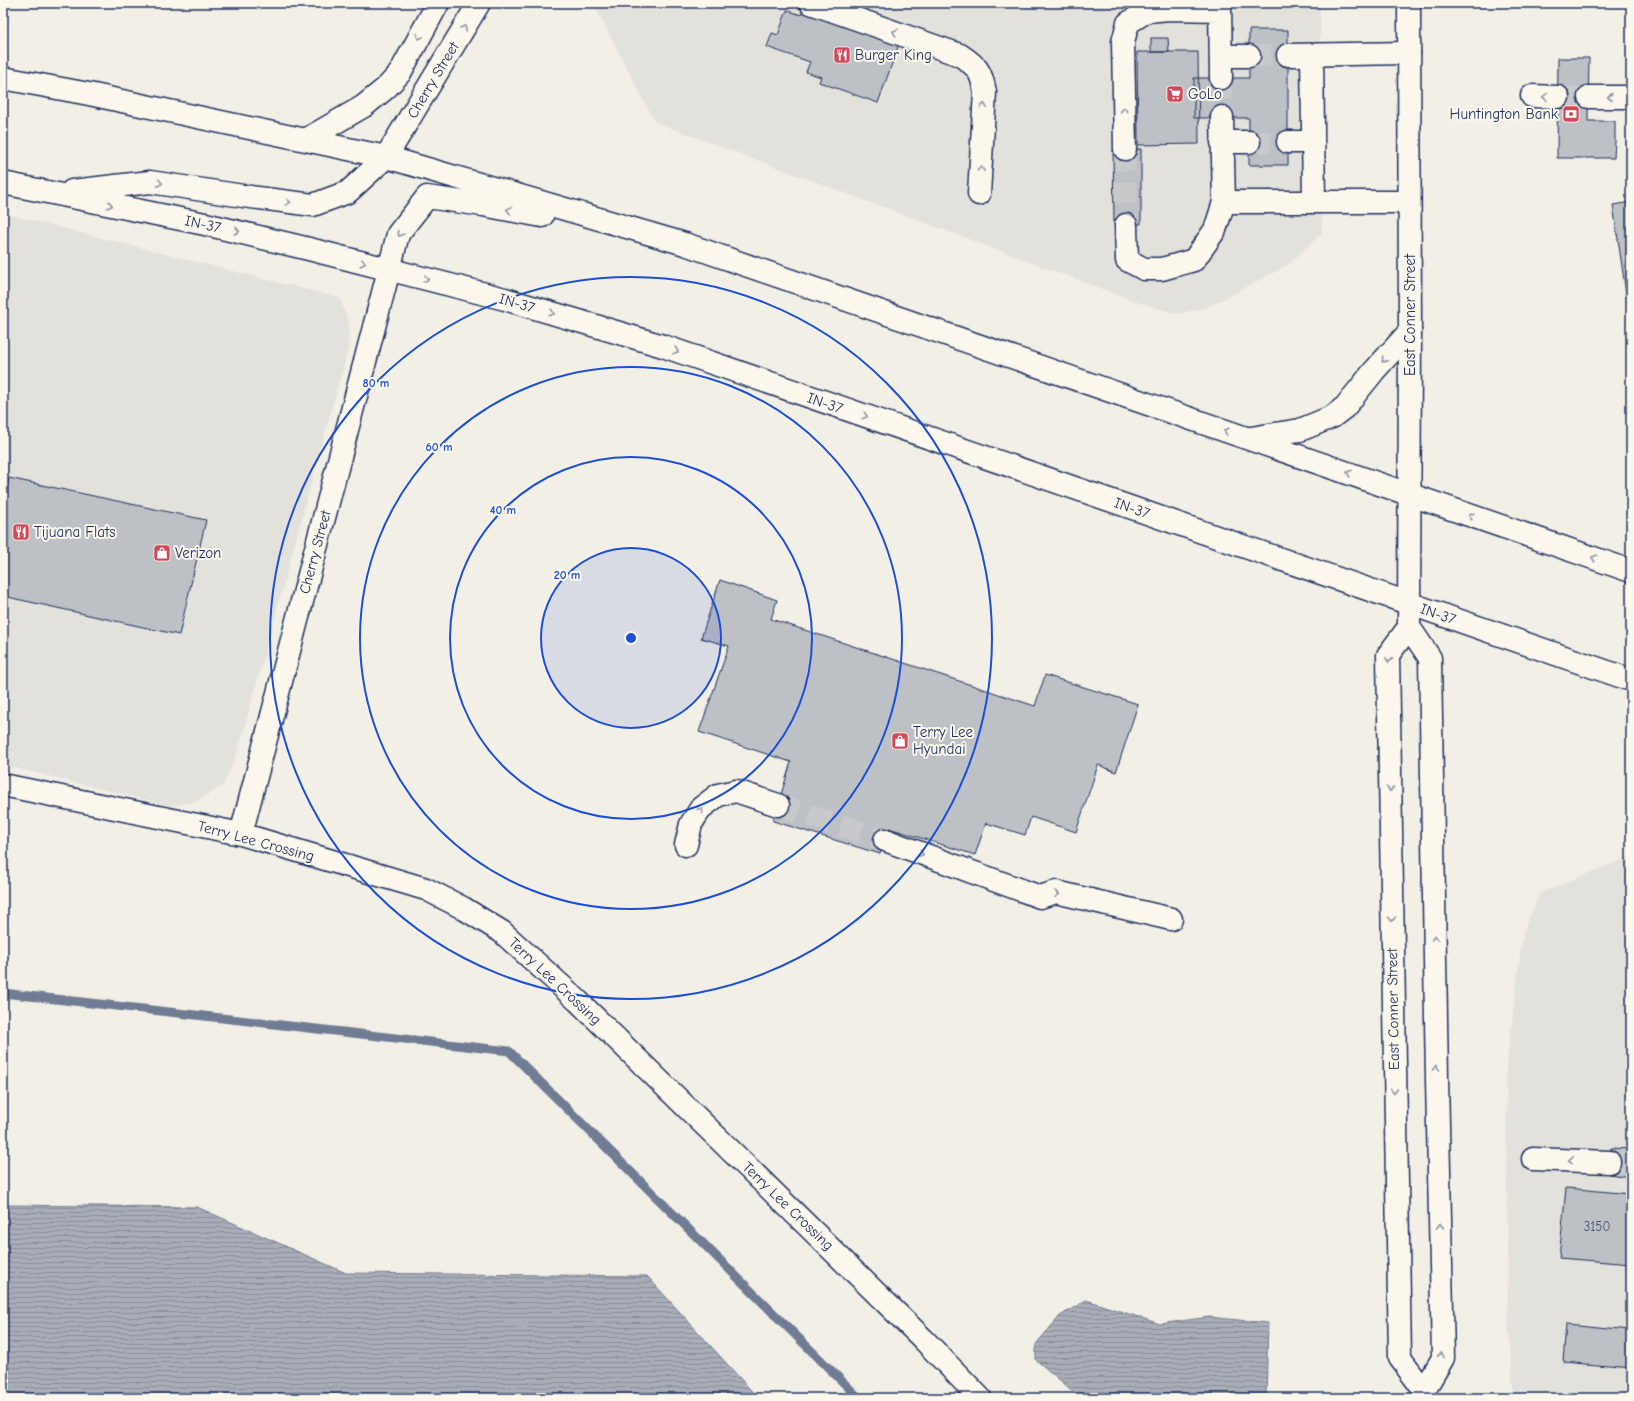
<svg xmlns="http://www.w3.org/2000/svg" width="1634" height="1401" font-family="'Comic Neue',sans-serif">
	<style>
		.built { fill: #e2e1dc }
		.water { fill: url(#water-rules); stroke: #707b93 }
		.lines { fill: none; stroke-linecap: round; stroke-linejoin: round }
		.stream { stroke: #707b93; stroke-width: 9 }
		.building { fill: #bdc0c4; stroke: #1b2f5e }
		.minor-tunnel { stroke: #c7c9cb; stroke-width: 22; stroke-dasharray: 22 11; stroke-linecap: butt }
		.minor-casing { stroke: #1b2f5e; stroke-width: 25 }
		.major-casing { stroke: #1b2f5e; stroke-width: 25 }
		.highway-casing { stroke: #1b2f5e; stroke-width: 25 }
		.minor { stroke: #fbf7ec; stroke-width: 22 }
		.major { stroke: #fbf7ec; stroke-width: 22 }
		.highway { stroke: #fbf7ec; stroke-width: 22 }
		.oneway { stroke: #8b93a5 }
		.ring { fill: none; stroke: #1d4ed8; stroke-width: 2 }
		.labels { text-anchor: middle; dominant-baseline: central; stroke-width: 4; stroke-linejoin: round; paint-order: stroke }
		.number-label { font-size: 13px; fill: #445378 }
		.poi-label { font-size: 15px; fill: #1b2f5e; stroke: #fbf7ec; text-anchor: start }
		.street-label { font-size: 15px; fill: #1b2f5e; stroke: #fbf7ec }
		.centre { fill: #1d4ed8; stroke: #fbf7ec; stroke-width: 2 }
		.ring-label { font-size: 12px; text-anchor: middle; font-weight: bold; fill: #1d4ed8; stroke: #fbf7ec; stroke-width: 4; stroke-linejoin: round; paint-order: stroke }
	</style>
	<defs>
		<pattern id="water-rules" width="6" height="5" patternUnits="userSpaceOnUse"><rect width="6" height="5" fill="#a9adb7"/><path d="M0 2.5h6" fill="none" stroke="#898d98"/></pattern>
	</defs>
	<rect width="100%" height="100%" fill="#f2efe6"/>
	<filter id="ink" filterUnits="userSpaceOnUse"><feTurbulence type="fractalNoise" baseFrequency=".025" numOctaves="2"/><feDisplacementMap in="SourceGraphic" scale="8" xChannelSelector="R" yChannelSelector="G"/><feConvolveMatrix kernelMatrix="1 2 1 2 8 2 1 2 1" color-interpolation-filters="sRGB"/></filter>
	<g filter="url(#ink)">
		<path class="built" d="M 593,3 L 1320,3 L 1322,233 L 1288,265 L 1208,307 L 1178,314 L 1137,302 L 655,122 Z
			M 3,213 L 340,298 L 349,323 L 348,349 L 238,751 L 223,786 L 194,802 L 171,806 L 3,765 Z
			M 1631,856 L 1631,1398 L 1514,1398 L 1508,1321 L 1506,1070 L 1523,932 L 1540,893 Z"/>
		<path class="water" d="M 3,1205 L 197,1207 L 346,1273 L 647,1276 L 758,1398 L 3,1398 Z
			M 1086,1300 L 1160,1324 L 1209,1317 L 1268,1323 L 1266,1398 L 1081,1398 L 1036,1360 L 1036,1344 L 1060,1316 Z"/>
		<g class="lines">
			<path class="stream" d="M 3,993 L 509,1051 L 859,1398"/>
		</g>
		<path class="building" d="M 803,8 L 899,44 L 878,103 L 819,82 L 821,77 L 806,72 L 810,62 L 767,47 L 772,33 L 778,35 L 787,10 L 801,15 Z
			M 1249,30 L 1288,30 L 1288,165 L 1249,165 L 1249,118 L 1194,118 L 1194,78 L 1249,78 Z
			M 1151,38 L 1168,38 L 1169,52 L 1151,52 Z
			M 1137,52 L 1198,52 L 1199,144 L 1138,145 Z
			M 1558,58 L 1589,58 L 1588,121 L 1615,121 L 1615,142 L 1614,158 L 1557,158 Z
			M 1113,149 L 1141,149 L 1141,224 L 1114,225 Z
			M 1631,202 L 1631,328 L 1613,205 Z
			M 9,478 L 206,520 L 179,635 L 3,596 L 3,507 Z
			M 720,580 L 777,600 L 771,619 L 1035,706 L 1045,675 L 1138,704 L 1116,772 L 1098,765 L 1076,832 L 1031,817 L 1025,835 L 986,823 L 975,855 L 889,828 L 880,854 L 773,821 L 791,762 L 699,732 L 729,646 L 701,638 Z
			M 1611,1148 L 1631,1149 L 1631,1177 L 1608,1174 Z
			M 1566,1188 L 1631,1194 L 1631,1264 L 1559,1258 Z
			M 1566,1324 L 1631,1330 L 1631,1368 L 1563,1362 Z"/>
		<g class="lines">
			<path class="minor-tunnel" d="M 1249,56 L 1288,55
				M 1221,78 L 1222,117
				M 1558,97 L 1589,97
				M 1249,142 L 1288,142
				M 1125,149 L 1126,225
				M 778,805 L 885,840
				M 1609,1162 L 1631,1163"/>
			<defs>
				<path id="minor" d="M 811,3 L 960,55 C 978,67 981,71 985,92 L 979,194
					M 1220,3 L 1221,78
					M 1288,55 L 1409,53
					M 1312,55 L 1314,202
					M 1221,56 L 1249,56
					M 1532,96 L 1558,97
					M 1589,97 L 1631,97
					M 307,139 L 364,106 L 386,88 L 400,73 L 438,3
					M 1222,142 L 1249,142
					M 1288,142 L 1313,142
					M 1125,149 L 1123,42 L 1128,23 L 1147,11 L 1169,9 L 1220,10
					M 386,157 L 479,3
					M 1224,202 L 1409,202
					M 1126,225 L 1127,260 L 1144,269 L 1162,269 L 1194,260 L 1215,230 L 1224,202 L 1222,117
					M 3,785 L 241,834 L 426,889 L 463,908 L 502,932 L 578,1001 L 923,1339 L 980,1398
					M 241,834 L 389,270
					M 885,840 L 1040,897 L 1056,892 L 1171,919
					M 686,845 L 691,824 L 701,808 L 718,795 L 736,791 L 778,805
					M 1533,1159 L 1609,1162"/>
				<path id="major" d="M 1409,3 L 1410,331 L 1409,627 L 1430,658 L 1437,1079 L 1443,1358 L 1424,1390 L 1424,1398
					M 1409,627 L 1388,655 L 1400,1358 L 1424,1390"/>
				<path id="highway" d="M 3,78 L 89,94 L 386,157 L 685,244 L 1631,571
					M 3,183 L 205,224 L 309,249 L 505,299 L 663,346 L 1631,680
					M 72,191 L 150,182 L 243,196 L 313,205 L 348,192 L 386,157
					M 389,270 L 398,234 L 427,197 L 483,205 L 542,216
					M 1251,438 L 1300,430 L 1332,417 L 1345,407 L 1374,371 L 1410,331"/>
			</defs>
			<use href="#minor" class="minor-casing"/>
			<use href="#major" class="major-casing"/>
			<use href="#highway" class="highway-casing"/>
			<use href="#minor" class="minor"/>
			<use href="#major" class="major"/>
			<use href="#highway" class="highway"/>
		</g>
		<defs><path id="oneway-chevron" d="M-2-3.5L2.5 0L-2 3.5" fill="none" stroke-width="1.6" stroke-linecap="round" stroke-linejoin="round"/></defs>
		<g class="oneway">
			<use href="#oneway-chevron" transform="translate(464 28) rotate(-59)"/>
			<use href="#oneway-chevron" transform="translate(895 32) rotate(-161)"/>
			<use href="#oneway-chevron" transform="translate(419 37) rotate(119)"/>
			<use href="#oneway-chevron" transform="translate(1545 97) rotate(-179)"/>
			<use href="#oneway-chevron" transform="translate(1610 97) rotate(-180)"/>
			<use href="#oneway-chevron" transform="translate(984 106) rotate(-87)"/>
			<use href="#oneway-chevron" transform="translate(1124 110) rotate(-90)"/>
			<use href="#oneway-chevron" transform="translate(981 169) rotate(-87)"/>
			<use href="#oneway-chevron" transform="translate(160 183) rotate(9)"/>
			<use href="#oneway-chevron" transform="translate(288 202) rotate(7)"/>
			<use href="#oneway-chevron" transform="translate(110 205) rotate(11)"/>
			<use href="#oneway-chevron" transform="translate(509 210) rotate(-169)"/>
			<use href="#oneway-chevron" transform="translate(237 231) rotate(14)"/>
			<use href="#oneway-chevron" transform="translate(400 234) rotate(118)"/>
			<use href="#oneway-chevron" transform="translate(363 263) rotate(14)"/>
			<use href="#oneway-chevron" transform="translate(426 279) rotate(14)"/>
			<use href="#oneway-chevron" transform="translate(552 313) rotate(17)"/>
			<use href="#oneway-chevron" transform="translate(676 351) rotate(19)"/>
			<use href="#oneway-chevron" transform="translate(1384 360) rotate(132)"/>
			<use href="#oneway-chevron" transform="translate(865 416) rotate(19)"/>
			<use href="#oneway-chevron" transform="translate(1226 431) rotate(-161)"/>
			<use href="#oneway-chevron" transform="translate(1349 473) rotate(-161)"/>
			<use href="#oneway-chevron" transform="translate(1471 516) rotate(-161)"/>
			<use href="#oneway-chevron" transform="translate(1594 558) rotate(-161)"/>
			<use href="#oneway-chevron" transform="translate(1389 660) rotate(96)"/>
			<use href="#oneway-chevron" transform="translate(1390 789) rotate(89)"/>
			<use href="#oneway-chevron" transform="translate(701 810) rotate(-49)"/>
			<use href="#oneway-chevron" transform="translate(921 854) rotate(20)"/>
			<use href="#oneway-chevron" transform="translate(1057 894)"/>
			<use href="#oneway-chevron" transform="translate(1392 919) rotate(89)"/>
			<use href="#oneway-chevron" transform="translate(1435 938) rotate(-91)"/>
			<use href="#oneway-chevron" transform="translate(1436 1068) rotate(-91)"/>
			<use href="#oneway-chevron" transform="translate(1394 1091) rotate(89)"/>
			<use href="#oneway-chevron" transform="translate(1571 1160) rotate(-178)"/>
			<use href="#oneway-chevron" transform="translate(1440 1226) rotate(-91)"/>
			<use href="#oneway-chevron" transform="translate(1441 1355) rotate(-80)"/>
		</g>
	</g>
	<circle cx="631" cy="638" r="90" fill="#1d4ed8" fill-opacity=".12"/>
	<g class="ring">
		<circle cx="631" cy="638" r="90"/>
		<circle cx="631" cy="638" r="181"/>
		<circle cx="631" cy="638" r="271"/>
		<circle cx="631" cy="638" r="361"/>
	</g>
	<defs>
		<symbol id="restaurant-square" viewBox="-11 -11 22 22"><rect x="-9" y="-9" width="18" height="18" rx="4" fill="#d1495b" stroke="#fbf7ec"/><path d="M-5-6h1v4h1v-4h1v4h1v-4h1v5L-1.5 .5V6h-2V.5L-5-1ZM5-6V6H3V1.5H1.5Q1.5-4 5-6Z" fill="#fff"/></symbol>
		<symbol id="supermarket-square" viewBox="-11 -11 22 22"><rect x="-9" y="-9" width="18" height="18" rx="4" fill="#d1495b" stroke="#fbf7ec"/><path d="M-6-5.5h2.5l.6 2H6L4.5 2H-2.5L-4.4-4H-6ZM-1.5 3.2a1.3 1.3 0 1 0 .1 0ZM3 3.2a1.3 1.3 0 1 0 .1 0Z" fill="#fff"/></symbol>
		<symbol id="bank-square" viewBox="-11 -11 22 22"><rect x="-9" y="-9" width="18" height="18" rx="4" fill="#d1495b" stroke="#fbf7ec"/><path d="M-6-4H6V4H-6ZM0-2.3a2.3 2.3 0 1 0 0 4.6a2.3 2.3 0 1 0 0-4.6Z" fill="#fff"/></symbol>
		<symbol id="shop-square" viewBox="-11 -11 22 22"><rect x="-9" y="-9" width="18" height="18" rx="4" fill="#d1495b" stroke="#fbf7ec"/><path d="M-5-2.5h2.3a2.7 3.5 0 0 1 5.4 0H5L5.5 6h-11ZM-1.5-2.5h3a1.5 2.3 0 0 0-3 0Z" fill="#fff"/></symbol>
	</defs>
	<g fill-rule="evenodd">
		<use href="#restaurant-square" x="832" y="45" width="20" height="20"/>
		<use href="#supermarket-square" x="1165" y="84" width="20" height="20"/>
		<use href="#bank-square" x="1561" y="104" width="20" height="20"/>
		<use href="#restaurant-square" x="11" y="522" width="20" height="20"/>
		<use href="#shop-square" x="152" y="543" width="20" height="20"/>
		<use href="#shop-square" x="890" y="731" width="20" height="20"/>
	</g>
	<g class="labels">
		<g class="number-label">
			<text x="1597" y="1226">3150</text>
		</g>
		<g class="poi-label">
			<text x="855" y="55">Burger King</text>
			<text x="1188" y="94">GoLo</text>
			<text x="1558" y="114" text-anchor="end">Huntington Bank</text>
			<text x="34" y="532">Tijuana Flats</text>
			<text x="175" y="553">Verizon</text>
			<text x="913" y="732">Terry Lee<tspan x="913" dy="17">Hyundai</tspan></text>
		</g>
		<g class="street-label">
			<text transform="translate(433 80) rotate(-59)">Cherry Street</text>
			<text transform="translate(203 224) rotate(12)">IN-37</text>
			<text transform="translate(517 303) rotate(16)">IN-37</text>
			<text transform="translate(1410 315) rotate(-90)">East Conner Street</text>
			<text transform="translate(825 403) rotate(19)">IN-37</text>
			<text transform="translate(1132 508) rotate(19)">IN-37</text>
			<text transform="translate(315 552) rotate(-75)">Cherry Street</text>
			<text transform="translate(1438 614) rotate(19)">IN-37</text>
			<text transform="translate(256 841) rotate(15)">Terry Lee Crossing</text>
			<text transform="translate(555 981) rotate(43)">Terry Lee Crossing</text>
			<text transform="translate(1393 1009) rotate(-91)">East Conner Street</text>
			<text transform="translate(788 1206) rotate(44)">Terry Lee Crossing</text>
		</g>
	</g>
	<circle cx="631" cy="638" r="6" class="centre"/>
	<g class="ring-label">
		<text x="376" y="387">80 m</text>
		<text x="439" y="451">60 m</text>
		<text x="503" y="514">40 m</text>
		<text x="567" y="579">20 m</text>
	</g>
	<rect width="1634" height="1401" fill="none" stroke="#fbf7ec" stroke-width="16"/>
	<rect x="8" y="8" width="1618" height="1385" fill="none" stroke="#1b2f5e" stroke-width="1.5" filter="url(#ink)"/>
</svg>
